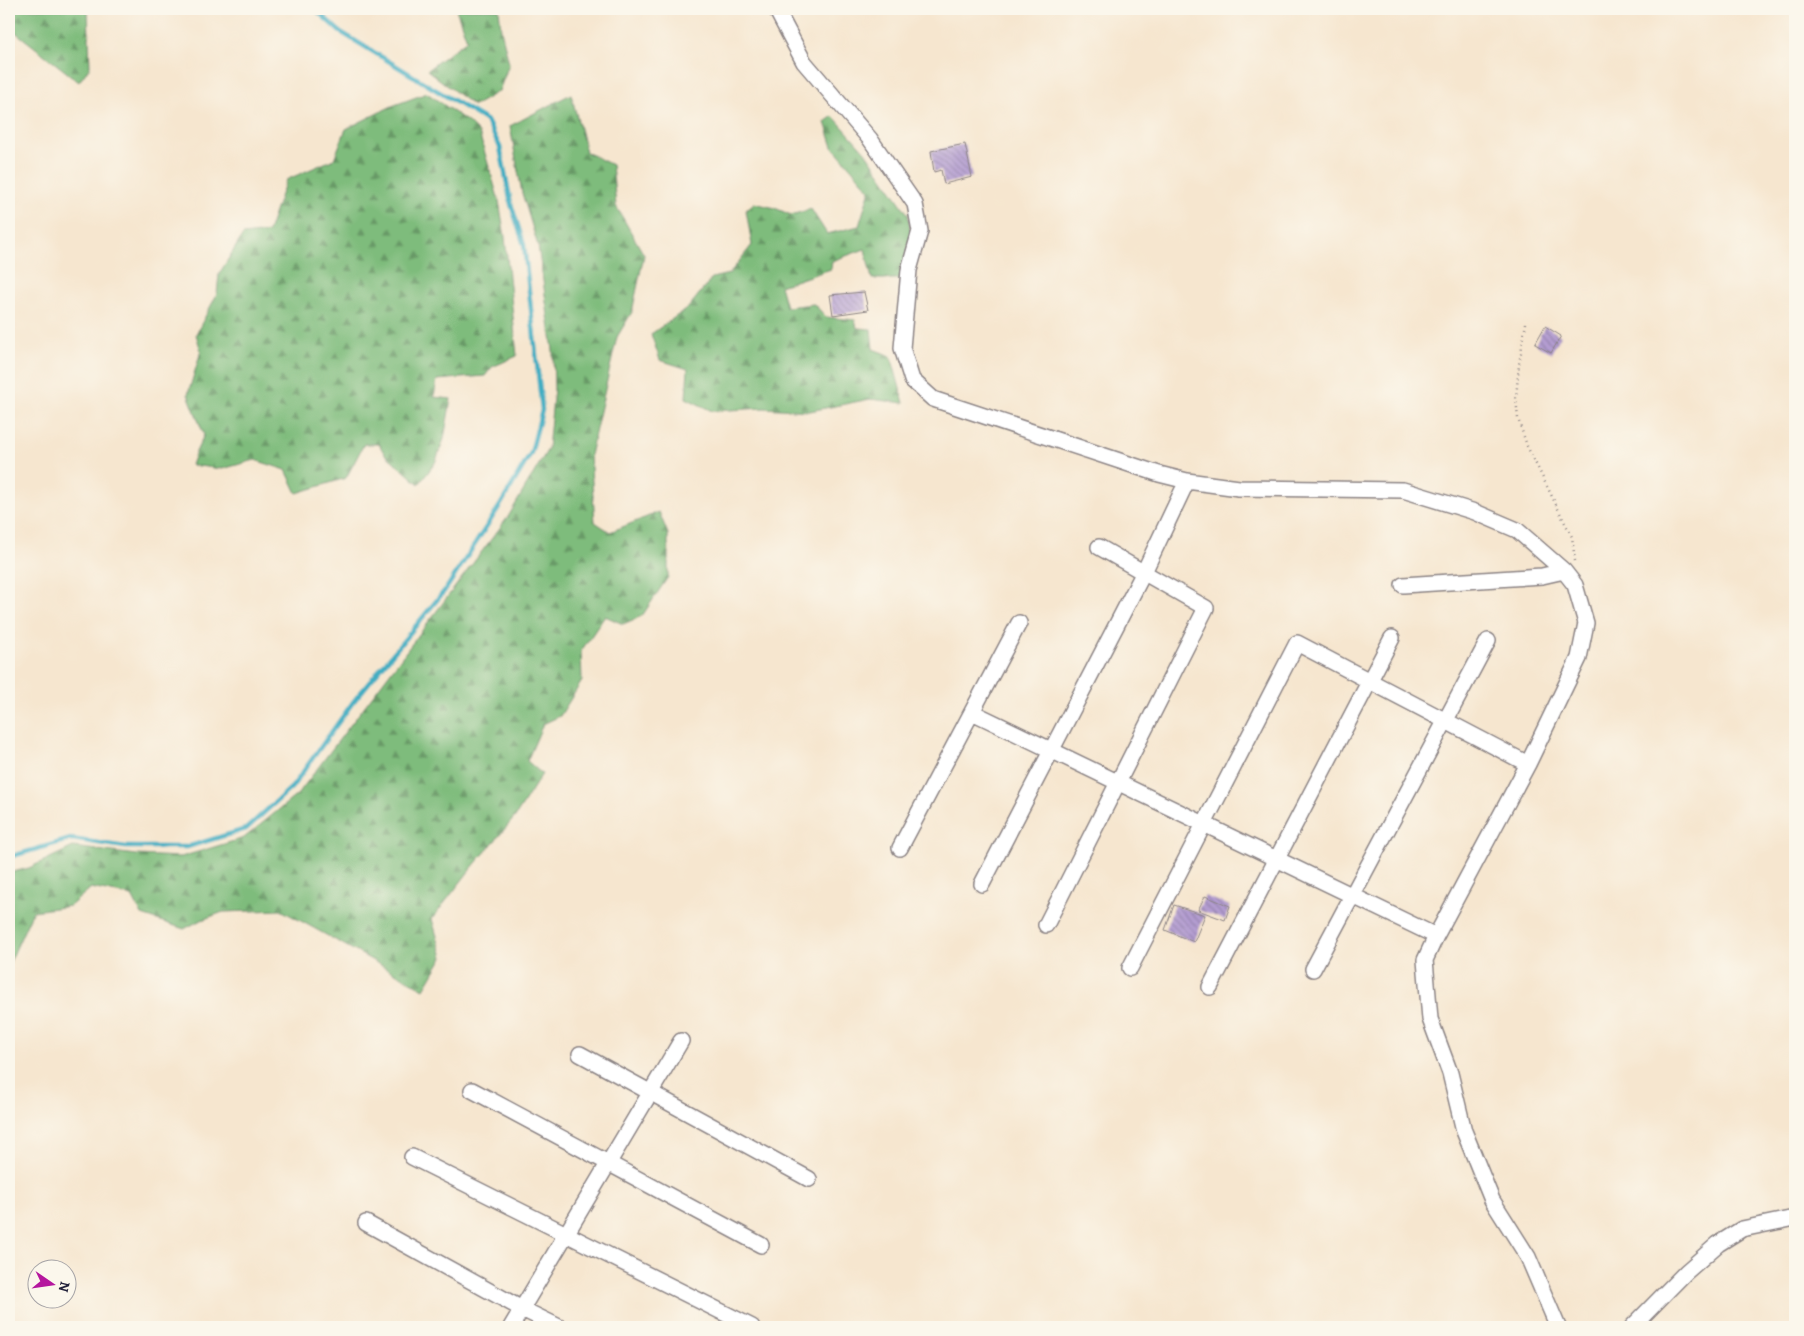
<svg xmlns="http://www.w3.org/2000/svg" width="1804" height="1336" font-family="Alegreya,serif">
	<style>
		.forest { fill: url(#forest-firs); stroke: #506f5b }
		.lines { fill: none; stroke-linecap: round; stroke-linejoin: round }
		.stream { stroke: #43adc2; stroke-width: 4.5 }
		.building { fill: url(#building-back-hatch) }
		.minor-casing { stroke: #8c8485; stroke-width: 18 }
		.path { stroke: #8c8485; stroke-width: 2.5; stroke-dasharray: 1 4; stroke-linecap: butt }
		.minor { stroke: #fff; stroke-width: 15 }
	</style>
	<defs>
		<pattern id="forest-firs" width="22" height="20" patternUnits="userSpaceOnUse" patternTransform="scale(1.25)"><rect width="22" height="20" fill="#7ebc7b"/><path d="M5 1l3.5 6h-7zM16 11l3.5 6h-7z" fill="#679866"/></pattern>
		<pattern id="building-back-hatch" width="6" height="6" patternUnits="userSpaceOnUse" patternTransform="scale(1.25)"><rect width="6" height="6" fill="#b49dd1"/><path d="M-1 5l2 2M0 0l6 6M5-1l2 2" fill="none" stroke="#9280ab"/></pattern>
	</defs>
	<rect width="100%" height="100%" fill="#fbf7ec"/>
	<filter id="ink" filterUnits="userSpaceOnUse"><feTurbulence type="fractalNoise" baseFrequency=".02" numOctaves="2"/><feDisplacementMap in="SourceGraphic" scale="10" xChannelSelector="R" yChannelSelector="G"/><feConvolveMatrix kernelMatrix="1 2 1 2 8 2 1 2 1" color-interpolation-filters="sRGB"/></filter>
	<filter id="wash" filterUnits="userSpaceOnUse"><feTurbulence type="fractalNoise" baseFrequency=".0096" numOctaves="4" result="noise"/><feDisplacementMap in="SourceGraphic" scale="20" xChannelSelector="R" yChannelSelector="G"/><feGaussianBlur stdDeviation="1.12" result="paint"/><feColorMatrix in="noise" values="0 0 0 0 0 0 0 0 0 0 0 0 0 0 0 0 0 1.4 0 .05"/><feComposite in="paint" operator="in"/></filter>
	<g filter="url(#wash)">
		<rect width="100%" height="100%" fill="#f6e6cf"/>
		<path class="forest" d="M 11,9 L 88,9 L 90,67 L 79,82 L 14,31 Z
			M 456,9 L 499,9 L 501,30 L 509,64 L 499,91 L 474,106 L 427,70 L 467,40 Z
			M 427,93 L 468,122 L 479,133 L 499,201 L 505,237 L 517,356 L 492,367 L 485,376 L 437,380 L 434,397 L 451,399 L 444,439 L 435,463 L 419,484 L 384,453 L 379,444 L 364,444 L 346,478 L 297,493 L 286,470 L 255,460 L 222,469 L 191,465 L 195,454 L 204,435 L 188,394 L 201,351 L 196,334 L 217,294 L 219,274 L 243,235 L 268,232 L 286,180 L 334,159 L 346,129 L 392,106 Z
			M 571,94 L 586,152 L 612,165 L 616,206 L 644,255 L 632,312 L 617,337 L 590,455 L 595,522 L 610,532 L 659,512 L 668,534 L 668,577 L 642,616 L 623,624 L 605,616 L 581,651 L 582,681 L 560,716 L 543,724 L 527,761 L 542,774 L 515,817 L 470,870 L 432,919 L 443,957 L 424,989 L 281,910 L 223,912 L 199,921 L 184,929 L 142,915 L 132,896 L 91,888 L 70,906 L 33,911 L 9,964 L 9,873 L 29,868 L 73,847 L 136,855 L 181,857 L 244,838 L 298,794 L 508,517 L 548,449 L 554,389 L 553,350 L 538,246 L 522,193 L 510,126 Z
			M 833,116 L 865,152 L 908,214 L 912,241 L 900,279 L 872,279 L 865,249 L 832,261 L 831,269 L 780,286 L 786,307 L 814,304 L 826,317 L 855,320 L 857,328 L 871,329 L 873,349 L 891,356 L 904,403 L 870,399 L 810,411 L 764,408 L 712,411 L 686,398 L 688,369 L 660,360 L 651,334 L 688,308 L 712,278 L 729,274 L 752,245 L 746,210 L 754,203 L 775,208 L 791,215 L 811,209 L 827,234 L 859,226 L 870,190 L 833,147 L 825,122 Z"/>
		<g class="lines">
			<path class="stream" d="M 9,857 L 71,839 L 126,847 L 187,847 L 246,829 L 292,787 L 353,702 L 446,589 L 501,504 L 531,453 L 542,410 L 524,245 L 511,204 L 500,147 L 487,121 L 339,31 L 315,9"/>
		</g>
		<g id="blocks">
			<path class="building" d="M 965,144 L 972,177 L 944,184 L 941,170 L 934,172 L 931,151 Z
				M 864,292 L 868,310 L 833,315 L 830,295 Z
				M 1545,326 L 1561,336 L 1551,353 L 1535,344 Z
				M 1205,896 L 1230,906 L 1225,920 L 1198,910 Z
				M 1174,905 L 1205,915 L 1194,942 L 1165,930 Z"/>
		</g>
	</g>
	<g filter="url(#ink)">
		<use href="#blocks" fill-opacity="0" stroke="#8c8485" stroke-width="1"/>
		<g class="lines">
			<defs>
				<path id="minor" d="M 776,9 L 804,62 L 870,139 L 915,204 L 920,231 L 909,270 L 902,348 L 912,380 L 933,399 L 1159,474 L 1187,481 L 1239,488 L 1403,490 L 1475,512 L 1517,530 L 1564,571 L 1575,585 L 1586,623 L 1579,658 L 1528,764 L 1436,936 L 1425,960 L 1430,1019 L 1450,1073 L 1464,1131 L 1492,1200 L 1528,1257 L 1558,1327
					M 1403,585 L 1542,576 L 1564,571
					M 972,712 L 1436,936
					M 900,848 L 1019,623
					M 982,884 L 1144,572 L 1187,481
					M 1046,925 L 1206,608 L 1099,547
					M 1130,968 L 1297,643 L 1528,764
					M 1313,969 L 1488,641
					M 1210,987 L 1392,638
					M 580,1054 L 809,1179
					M 472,1090 L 761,1245
					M 412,1157 L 752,1327
					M 366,1223 L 522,1309 L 559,1327
					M 511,1327 L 681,1041
					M 1632,1327 L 1686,1272 L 1718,1244 L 1742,1229 L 1795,1218"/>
			</defs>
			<use href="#minor" class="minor-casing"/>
			<path class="path" d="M 1526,323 L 1519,364 L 1516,398 L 1518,419 L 1527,446 L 1572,537 L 1575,561"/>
			<use href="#minor" class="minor"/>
		</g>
	</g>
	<rect width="1804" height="1336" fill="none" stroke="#fbf7ec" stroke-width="30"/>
	<g transform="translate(52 1284) rotate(103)"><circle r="24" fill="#fbf7ec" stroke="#a4a2a5"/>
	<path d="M0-4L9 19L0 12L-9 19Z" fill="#b5179e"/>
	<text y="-8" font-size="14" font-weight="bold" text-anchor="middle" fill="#22223b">N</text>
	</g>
</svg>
